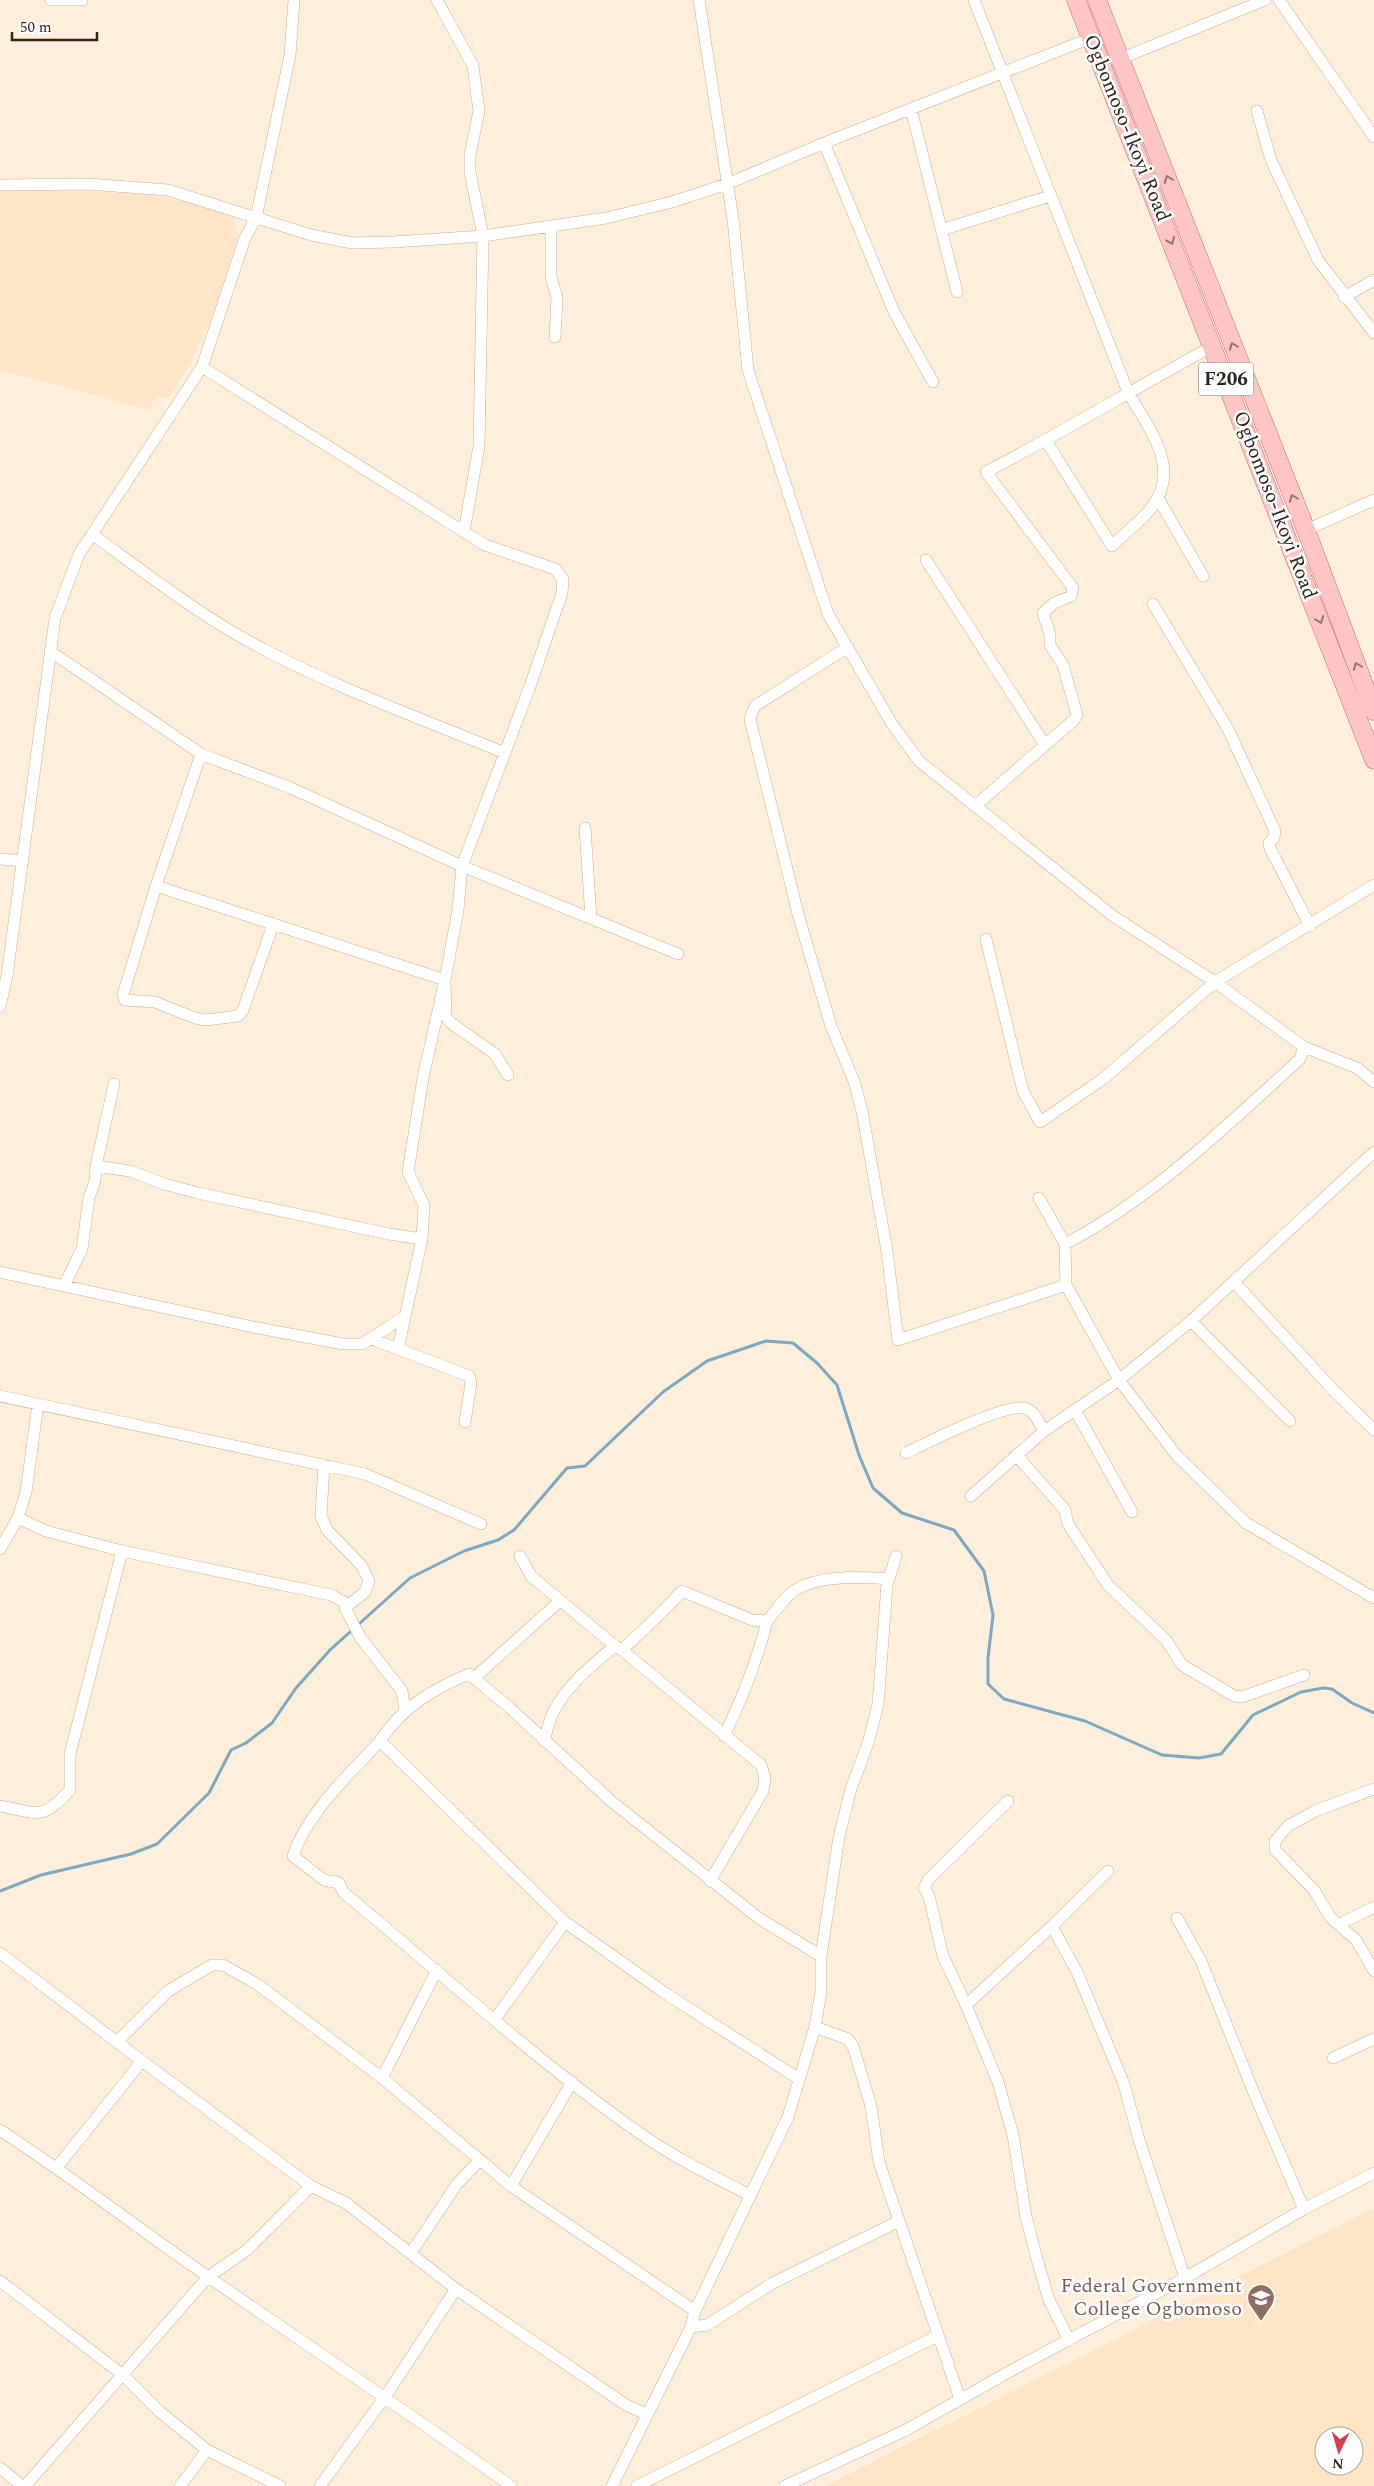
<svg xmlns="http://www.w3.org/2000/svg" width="1374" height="2486" font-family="Spectral,serif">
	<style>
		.built { fill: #fee5c7; fill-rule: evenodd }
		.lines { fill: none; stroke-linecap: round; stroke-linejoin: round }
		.stream { stroke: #7ea7c0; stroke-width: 3 }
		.minor-casing { stroke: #cab193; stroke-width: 12 }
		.primary-casing { stroke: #b67470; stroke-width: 19 }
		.minor { stroke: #fff; stroke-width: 11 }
		.primary { stroke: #ffc5c5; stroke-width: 18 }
		.oneway { stroke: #96746f }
		.labels { text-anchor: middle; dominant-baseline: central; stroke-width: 5; stroke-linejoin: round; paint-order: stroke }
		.shield { fill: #fefefe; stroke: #6c655e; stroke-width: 1 }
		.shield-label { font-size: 19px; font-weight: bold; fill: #2e2419 }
		.street-label { font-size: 20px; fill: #2e2419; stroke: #fefefe }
		.education-label { font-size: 20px; fill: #785e54; stroke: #fefefe; text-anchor: end }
	</style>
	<rect width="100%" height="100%" fill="#feeedc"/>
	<path class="built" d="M 0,191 L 81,191 L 144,194 L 198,204 L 232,215 L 238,235 L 215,310 L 192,360 L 170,397 L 155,397 L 150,410 L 0,370 Z
		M 1374,2208 L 1374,2486 L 825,2486 ZM 1324,2436 L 1354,2436 L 1354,2466 L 1324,2466 Z"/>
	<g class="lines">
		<path class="stream" d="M 0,1891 L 41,1875 L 131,1854 L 157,1844 L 209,1793 L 231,1750 L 246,1743 L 272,1723 L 296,1688 L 330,1650 L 410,1578 L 464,1551 L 498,1540 L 514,1530 L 567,1468 L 585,1466 L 663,1392 L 707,1361 L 766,1341 L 793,1343 L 817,1363 L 837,1385 L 859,1455 L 873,1488 L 902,1513 L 954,1530 L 984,1571 L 993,1615 L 988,1658 L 988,1684 L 1004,1699 L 1085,1721 L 1162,1755 L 1199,1758 L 1221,1754 L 1253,1715 L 1301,1692 L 1323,1688 L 1332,1689 L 1352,1703 L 1374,1713"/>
		<defs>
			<path id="minor" d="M 51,0 L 82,0
				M 437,0 L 473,66 L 479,111 L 470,155 L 470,172 L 483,236 L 479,446 L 464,532
				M 699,0 L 733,219 L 748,370 L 828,614 L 892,724 L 919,761 L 1113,916 L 1215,982 L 1304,1047 L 1300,1059 C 1226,1126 1153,1198 1065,1244
				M 974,0 L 1128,392 C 1145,423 1178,461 1157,499 C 1148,517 1126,531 1112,546 L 1048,444 L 1049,440
				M 1279,0 L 1374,137
				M 1120,59 L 1265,0
				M 911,109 L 957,292
				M 1257,111 L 1271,160 L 1318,260 L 1374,333
				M 824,143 L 894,312 L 933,382
				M 0,185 L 88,184 L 168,190 L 311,235 L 352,243 L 393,242 L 483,236 L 606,218 L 672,202 L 727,184 L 824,143 L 1091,38
				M 551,226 L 551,277 L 557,297 L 555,337
				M 941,230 L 1050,196
				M 1344,297 L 1374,280
				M 202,367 L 485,545 L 555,569 L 563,579 L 562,593 L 529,689 L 462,866 L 458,910 L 445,980 L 423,1078 L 408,1172 L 424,1205 L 422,1239 L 398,1349
				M 1158,498 L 1203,576
				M 1306,530 L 1374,500
				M 92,534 C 148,575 203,618 265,650 C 341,690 425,720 505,753
				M 926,560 L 1045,745
				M 1153,604 L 1228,729 L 1275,831 L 1274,838 L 1269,843 L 1270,848 L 1310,926
				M 848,647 L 755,706 L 750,719 L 798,914 L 831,1026 L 854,1081 L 862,1111 L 887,1251 L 898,1340 L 1066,1285
				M 50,651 L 201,754 L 291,788 L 462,866 L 678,954
				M 201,754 L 156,886 L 123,995 L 125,1000 L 155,1002 L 195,1018 L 206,1020 L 238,1016 L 243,1010 L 273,925
				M 975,806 L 1074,720 L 1077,715 L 1063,665 L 1050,645 L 1050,634 L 1043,613 L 1054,603 L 1071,596 L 1073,588 L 986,472 C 1063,432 1137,387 1213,346
				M 585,828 L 591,918
				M 0,859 L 22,861
				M 156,886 L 445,980 L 446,1017 L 451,1023 L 495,1054 L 508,1075
				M 986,939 L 1023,1091 L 1040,1122 L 1103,1079 L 1215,982 L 1374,885
				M 0,1006 L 7,976 L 55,618 L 79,554 L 202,367 L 245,238 L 256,218 L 290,55 L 294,0
				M 1304,1047 L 1357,1068 L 1374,1082
				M 96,1166 L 130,1171 L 164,1184 L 198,1193 L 389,1234 L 422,1239
				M 1039,1198 L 1065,1244 L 1066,1285 L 1119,1380 L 1177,1456 L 1246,1523 L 1374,1598
				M 0,1272 L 253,1327 L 343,1344 L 362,1344 L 404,1317
				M 1234,1282 L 1335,1392 L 1374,1430
				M 64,1286 L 82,1249 L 89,1198 L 95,1181 L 96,1166 L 114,1084
				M 1191,1321 L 1290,1421
				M 372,1339 L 469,1376 L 471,1383 L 465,1422
				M 0,1396 L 365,1474 L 481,1524
				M 1075,1410 L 1132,1512
				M 906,1453 C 928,1442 1003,1404 1025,1408 C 1035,1411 1039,1423 1044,1431
				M 1016,1455 L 1065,1510 L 1068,1524 L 1108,1585 L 1166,1640 L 1182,1665 L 1234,1696 L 1242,1697 L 1304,1675
				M 324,1465 L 321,1516 L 327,1530 L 362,1566 L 369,1581 L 365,1592 L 345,1608 L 360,1637 L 402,1691 L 405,1710
				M 971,1496 L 1044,1431 L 1119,1380 L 1191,1321 L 1374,1152
				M 18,1518 L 46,1531 L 122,1551 L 331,1595 L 349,1605
				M 0,1549 L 18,1518 L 26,1492 L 38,1404
				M 520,1556 L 531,1576 L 615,1646
				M 767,1621 C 775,1612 782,1601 790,1594 C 813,1574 861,1577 889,1579
				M 622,1650 L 761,1765 L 765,1778 L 763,1791 L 710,1881
				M 474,1678 L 560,1601
				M 380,1741 C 349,1775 308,1811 293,1856 L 324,1880 L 339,1883 L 343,1892 C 441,1973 534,2059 638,2132 C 673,2157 712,2176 750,2195
				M 544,1741 C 547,1731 549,1720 554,1711 C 567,1685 593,1664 615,1646 L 622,1650 C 643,1630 663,1612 682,1591 L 752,1620 L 767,1621 C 757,1661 742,1699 724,1736
				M 1374,1789 L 1315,1811 L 1288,1826 L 1275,1841 L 1275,1850 L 1314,1890 L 1330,1917 L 1356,1940 L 1374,1971
				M 1008,1801 L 929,1879 L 924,1888 L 929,1896 L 943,1956 L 966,2005 L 998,2082 L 1013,2135 L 1026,2217 L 1037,2259 L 1049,2300 L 1069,2340
				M 0,1806 C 38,1813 42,1821 70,1790 L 70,1754 L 122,1551
				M 1177,1918 L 1201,1961 L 1256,2098 L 1304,2209
				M 1340,1924 L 1374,1907
				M 1052,1926 L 1078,1974 L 1124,2084 L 1139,2140 L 1185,2278
				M 0,1953 L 142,2061 L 311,2186 L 346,2203 L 456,2289 L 626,2405 L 646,2414
				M 966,2005 L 1052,1926 L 1108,1871
				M 495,2019 L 565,1922
				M 815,2027 L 848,2039 L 853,2046 L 871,2106 L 879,2162 L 960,2399
				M 117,2042 L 168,1991 L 212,1965 L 223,1965 L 257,1984 L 382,2078 L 511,2186 L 695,2311
				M 1333,2058 L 1374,2039
				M 382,2078 L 437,1970
				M 799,2079 L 665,1993 L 565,1922 L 380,1741 C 401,1708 433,1689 469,1674 L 510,1708 L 611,1801 L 760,1919 L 821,1956
				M 0,2130 C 72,2177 139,2229 210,2278 C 310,2347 412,2415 511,2486
				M 57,2167 L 142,2061
				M 511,2186 L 572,2082
				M 411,2253 L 457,2184 L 480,2160
				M 0,2281 L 123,2375 L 160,2412 L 207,2450 L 280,2486
				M 691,2327 L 707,2325 L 773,2283 L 899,2221
				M 0,2468 L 22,2486
				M 25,2486 L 208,2277 L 247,2250 L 311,2186
				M 180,2486 L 207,2450
				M 320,2486 L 385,2397 L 456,2289
				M 612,2486 L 691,2327 L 695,2311 L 788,2117 L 815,2027 L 821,1992 L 821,1956 L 839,1837 L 851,1789 L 868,1743 L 878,1705 L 887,1585 L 896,1556
				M 637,2486 L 937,2336
				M 785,2486 L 906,2430 L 1014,2369 L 1185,2278 L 1304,2209 L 1374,2173"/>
			<path id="primary" d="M 1076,0 L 1374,760
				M 1097,0 L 1306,530 L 1374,711"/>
		</defs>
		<use href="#minor" class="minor-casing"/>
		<use href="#primary" class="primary-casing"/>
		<use href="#minor" class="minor"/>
		<use href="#primary" class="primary"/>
	</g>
	<defs><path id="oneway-chevron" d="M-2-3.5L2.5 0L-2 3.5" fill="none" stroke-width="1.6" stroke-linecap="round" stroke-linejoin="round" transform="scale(1.25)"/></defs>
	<g class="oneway">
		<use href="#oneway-chevron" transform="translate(1168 179) rotate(-111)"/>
		<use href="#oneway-chevron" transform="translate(1171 241) rotate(68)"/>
		<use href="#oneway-chevron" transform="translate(1233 346) rotate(-111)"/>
		<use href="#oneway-chevron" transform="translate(1293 498) rotate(-111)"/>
		<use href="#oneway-chevron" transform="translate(1320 620) rotate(69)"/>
		<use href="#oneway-chevron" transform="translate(1357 666) rotate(-111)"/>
	</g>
	<defs>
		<symbol id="university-pin" viewBox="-11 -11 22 30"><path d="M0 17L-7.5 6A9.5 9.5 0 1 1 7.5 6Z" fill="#8d6e63" stroke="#fefefe"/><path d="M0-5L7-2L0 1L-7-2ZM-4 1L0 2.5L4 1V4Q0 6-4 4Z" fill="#fff"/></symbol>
	</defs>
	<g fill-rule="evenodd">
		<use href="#university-pin" x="1245" y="2282" width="32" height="43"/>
	</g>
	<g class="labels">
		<rect class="shield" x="1198.5" y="362.5" width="55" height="33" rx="4"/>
		<g class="shield-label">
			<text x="1226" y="379">F206</text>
		</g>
		<g class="street-label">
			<text transform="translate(1127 128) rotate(68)">Ogbomoso-Ikoyi Road</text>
			<text transform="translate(1275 505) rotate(69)">Ogbomoso-Ikoyi Road</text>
		</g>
		<g class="education-label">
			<text x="1242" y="2286">Federal Government<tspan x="1242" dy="23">College Ogbomoso</tspan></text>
		</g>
	</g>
	<g transform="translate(1339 2451) rotate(185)"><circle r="24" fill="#fefefe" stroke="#aba7a2"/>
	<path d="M0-4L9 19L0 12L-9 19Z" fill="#d0404f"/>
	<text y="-8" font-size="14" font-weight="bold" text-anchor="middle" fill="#2e2419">N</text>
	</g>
	<path d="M12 32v8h85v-8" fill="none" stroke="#2e2419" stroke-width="2.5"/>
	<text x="20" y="32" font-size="15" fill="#2e2419" stroke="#fefefe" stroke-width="4" paint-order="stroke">50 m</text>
</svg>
